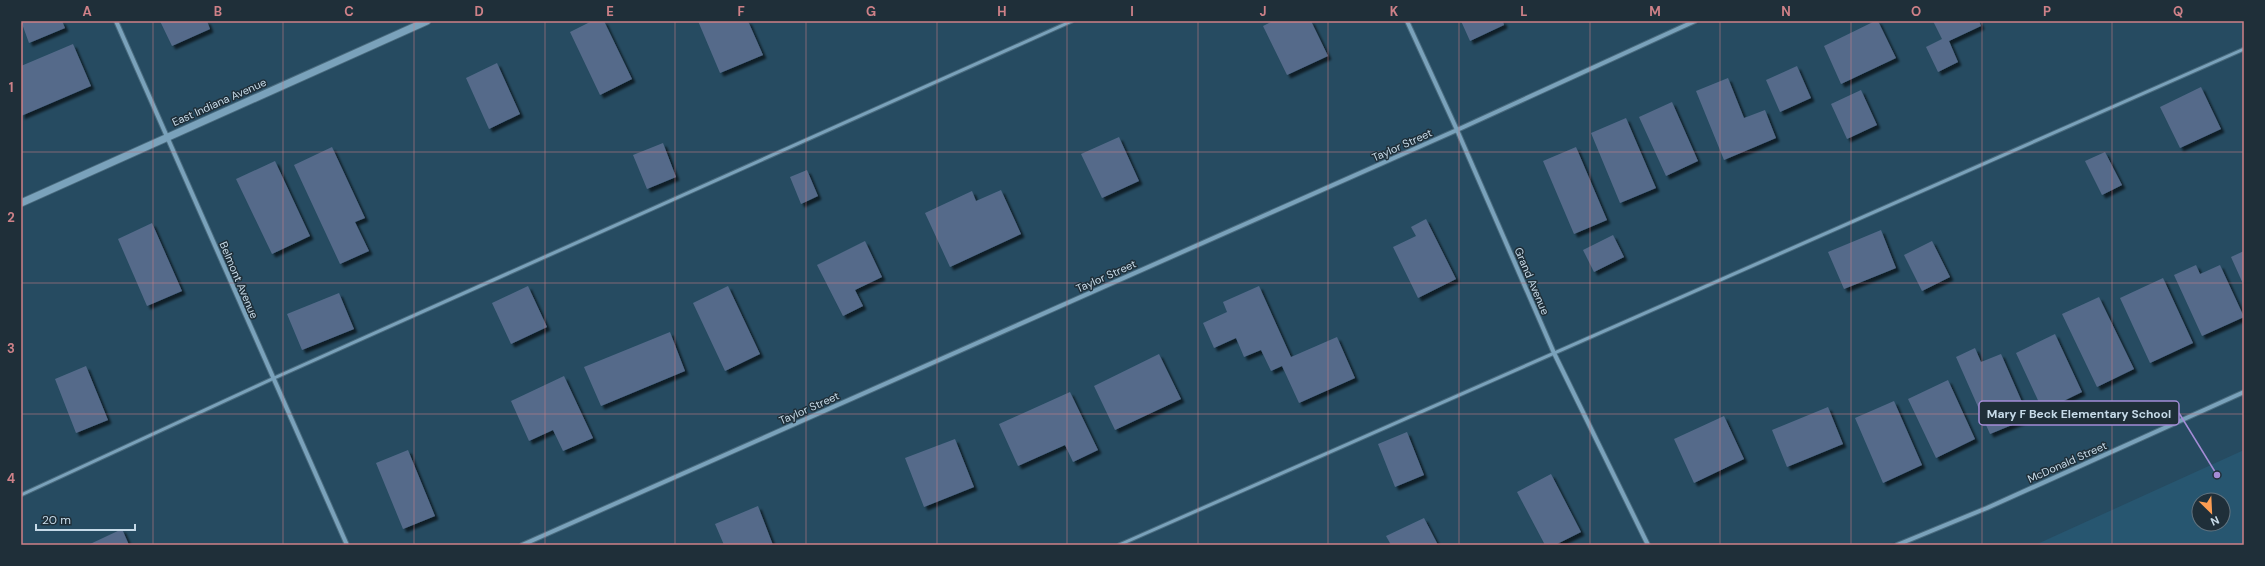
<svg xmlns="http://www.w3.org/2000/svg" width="2265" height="566" font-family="'DM Sans',sans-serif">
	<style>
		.built { fill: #275670; fill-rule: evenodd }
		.building { fill: #546b8a; filter: url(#shadow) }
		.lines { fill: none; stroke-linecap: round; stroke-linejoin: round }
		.service-casing { stroke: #496a7d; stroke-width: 5 }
		.minor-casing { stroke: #496a7d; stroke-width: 6 }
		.tertiary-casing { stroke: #496a7d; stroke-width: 9 }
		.service { stroke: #7aa2bb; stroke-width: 3 }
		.minor { stroke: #7aa2bb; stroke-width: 4 }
		.tertiary { stroke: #7aa2bb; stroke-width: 7 }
		.grid { fill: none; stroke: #ce8188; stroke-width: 1; stroke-opacity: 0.55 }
		.labels { text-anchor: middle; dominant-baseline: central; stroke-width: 3; stroke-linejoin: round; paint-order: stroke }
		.street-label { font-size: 11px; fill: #c6dae8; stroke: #1f2f39 }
		.leader { fill: none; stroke: #a48cd6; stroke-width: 1.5 }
		.callout-dot { fill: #a48cd6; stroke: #1f2f39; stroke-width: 1.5 }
		.callout { fill: #1f2f39; stroke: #a48cd6; stroke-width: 1.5 }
		.callout-label { font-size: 12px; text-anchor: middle; font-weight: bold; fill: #c6dae8 }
		.neatline { fill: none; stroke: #ce8188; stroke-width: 1.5 }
		.grid-label { font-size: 13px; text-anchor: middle; font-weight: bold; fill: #ce8188 }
	</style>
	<defs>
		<filter id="shadow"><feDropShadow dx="3.5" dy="3.5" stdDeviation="1" flood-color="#0009"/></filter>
	</defs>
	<rect width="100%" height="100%" fill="#264b61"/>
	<path class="built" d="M 2244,450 L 2244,545 L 2035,545 ZM 2199,500 L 2223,500 L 2223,524 L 2199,524 Z"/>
	<path class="building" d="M 21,21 L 62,21 L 65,28 L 29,43 Z
		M 160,21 L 207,21 L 210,29 L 172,46 Z
		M 592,21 L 604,21 L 632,79 L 600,95 L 570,32 Z
		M 698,21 L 748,21 L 763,55 L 720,73 Z
		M 1273,21 L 1311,21 L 1328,56 L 1287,75 L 1263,26 Z
		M 1461,21 L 1503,21 L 1504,25 L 1470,41 Z
		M 1875,21 L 1878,21 L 1896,58 L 1841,84 L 1824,46 Z
		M 1933,21 L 1979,21 L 1981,26 L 1949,41 L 1958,62 L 1938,72 L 1926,47 L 1942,39 Z
		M 73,44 L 91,86 L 21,116 L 21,66 Z
		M 497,63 L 520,114 L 489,129 L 466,78 Z
		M 1797,66 L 1811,98 L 1780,112 L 1766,80 Z
		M 1728,78 L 1744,118 L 1765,110 L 1776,138 L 1724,160 L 1696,91 Z
		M 2201,87 L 2221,129 L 2180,148 L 2160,107 Z
		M 1861,90 L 1877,125 L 1847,139 L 1831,104 Z
		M 1672,102 L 1698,161 L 1666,176 L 1639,117 Z
		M 1626,118 L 1656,188 L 1620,203 L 1591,133 Z
		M 1119,137 L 1139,181 L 1102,198 L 1081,154 Z
		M 663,143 L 676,177 L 647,189 L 633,155 Z
		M 332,147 L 365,218 L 355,222 L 369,251 L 340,264 L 294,165 Z
		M 1576,147 L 1607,220 L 1574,234 L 1543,161 Z
		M 2105,152 L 2122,185 L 2102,195 L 2085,161 Z
		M 275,161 L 310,236 L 272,254 L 236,179 Z
		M 807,170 L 818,196 L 801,204 L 790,177 Z
		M 1001,190 L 1021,234 L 950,267 L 925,213 L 972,191 L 976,201 Z
		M 1426,219 L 1456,279 L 1418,298 L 1393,247 L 1416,236 L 1411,227 Z
		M 152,223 L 182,291 L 147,306 L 118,239 Z
		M 1881,230 L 1896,268 L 1844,289 L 1828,252 Z
		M 1613,235 L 1624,257 L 1594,272 L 1583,250 Z
		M 865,241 L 882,277 L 855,290 L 863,306 L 843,316 L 817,265 Z
		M 1932,241 L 1950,277 L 1922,291 L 1904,255 Z
		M 2244,251 L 2244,286 L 2231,257 Z
		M 2196,265 L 2200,274 L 2220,265 L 2244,317 L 2202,336 L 2174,275 Z
		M 2163,278 L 2193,343 L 2150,363 L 2120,298 Z
		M 528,286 L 547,327 L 511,344 L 492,303 Z
		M 728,286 L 760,354 L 725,371 L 693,303 Z
		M 1259,286 L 1291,357 L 1337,337 L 1355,378 L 1299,403 L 1282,366 L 1271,371 L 1261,350 L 1244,357 L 1236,338 L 1214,348 L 1203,323 L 1227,312 L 1223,302 Z
		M 339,293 L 354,329 L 302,350 L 287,314 Z
		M 2099,297 L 2134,369 L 2097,387 L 2062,314 Z
		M 670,332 L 685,371 L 601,406 L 584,367 Z
		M 2055,334 L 2082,392 L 2043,411 L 2016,353 Z
		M 1975,348 L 1981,362 L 2001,354 L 2029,418 L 1990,434 L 1956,357 Z
		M 1159,354 L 1181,399 L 1115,430 L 1094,386 Z
		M 86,366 L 108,420 L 76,433 L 55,379 Z
		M 564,376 L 593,438 L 563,451 L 553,430 L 529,441 L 511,401 Z
		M 1948,380 L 1975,439 L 1936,458 L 1908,399 Z
		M 1070,392 L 1098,450 L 1073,462 L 1065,445 L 1018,466 L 999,424 Z
		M 1894,401 L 1922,465 L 1883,483 L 1855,418 Z
		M 1828,407 L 1843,444 L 1787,467 L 1772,430 Z
		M 1724,416 L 1744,459 L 1694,483 L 1674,439 Z
		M 1407,432 L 1424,475 L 1395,487 L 1378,444 Z
		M 955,439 L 974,487 L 924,507 L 905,458 Z
		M 408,450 L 435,516 L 403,529 L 376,463 Z
		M 1551,474 L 1581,532 L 1555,545 L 1545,545 L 1517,492 Z
		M 758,506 L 773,545 L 724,545 L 715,524 Z
		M 1424,518 L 1438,545 L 1391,545 L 1386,536 Z
		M 122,529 L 129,545 L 88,545 Z"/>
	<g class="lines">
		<defs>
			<path id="service" d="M 21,495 L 272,379 L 1072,21
				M 1119,545 L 2244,49"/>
			<path id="minor" d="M 116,21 L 347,545
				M 1407,21 L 1457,130 L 1554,353 L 1648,545
				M 522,545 L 1457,130 L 1695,21
				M 1897,545 L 1987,508 L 2244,392"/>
			<path id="tertiary" d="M 21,203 L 427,21"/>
		</defs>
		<use href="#service" class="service-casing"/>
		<use href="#minor" class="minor-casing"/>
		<use href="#tertiary" class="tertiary-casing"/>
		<use href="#service" class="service"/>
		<use href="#minor" class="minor"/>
		<use href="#tertiary" class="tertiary"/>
	</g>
	<path class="grid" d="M 153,21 L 153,545M 283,21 L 283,545M 414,21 L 414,545M 545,21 L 545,545M 675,21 L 675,545M 806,21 L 806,545M 937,21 L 937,545M 1067,21 L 1067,545M 1198,21 L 1198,545M 1328,21 L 1328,545M 1459,21 L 1459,545M 1590,21 L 1590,545M 1720,21 L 1720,545M 1851,21 L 1851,545M 1982,21 L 1982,545M 2112,21 L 2112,545M 21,152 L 2244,152M 21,283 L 2244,283M 21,414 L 2244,414"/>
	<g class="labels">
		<g class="street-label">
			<text transform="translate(219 102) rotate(-24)">East Indiana Avenue</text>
			<text transform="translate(1402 145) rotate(-24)">Taylor Street</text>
			<text transform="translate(1106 276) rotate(-24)">Taylor Street</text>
			<text transform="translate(239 280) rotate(67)">Belmont Avenue</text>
			<text transform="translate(1532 281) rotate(67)">Grand Avenue</text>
			<text transform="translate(809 408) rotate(-24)">Taylor Street</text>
			<text transform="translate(2067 462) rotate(-24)">McDonald Street</text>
		</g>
	</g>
	<path class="leader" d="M2217 475L2179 413"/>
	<circle class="callout-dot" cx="2217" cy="475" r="4"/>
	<rect class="callout" x="1979" y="401" width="200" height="24" rx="4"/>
	<g class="callout-label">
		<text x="2079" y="418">Mary F Beck Elementary School</text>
	</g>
	<rect width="2265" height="566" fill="none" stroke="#1f2f39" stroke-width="44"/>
	<g transform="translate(2211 512) rotate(156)"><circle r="19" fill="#1f2f39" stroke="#62737f"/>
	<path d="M0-3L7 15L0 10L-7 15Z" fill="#fc9d53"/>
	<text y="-6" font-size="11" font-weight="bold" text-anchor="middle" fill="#c6dae8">N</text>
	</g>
	<path d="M36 524v6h99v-6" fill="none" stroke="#c6dae8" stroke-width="2"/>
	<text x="42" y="524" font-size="12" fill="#c6dae8" stroke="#1f2f39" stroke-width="3" paint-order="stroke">20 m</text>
	<rect x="22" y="22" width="2221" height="522" class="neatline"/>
	<g class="grid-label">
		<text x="87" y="16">A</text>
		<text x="218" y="16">B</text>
		<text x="349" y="16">C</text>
		<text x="479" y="16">D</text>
		<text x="610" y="16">E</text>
		<text x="741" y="16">F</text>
		<text x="871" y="16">G</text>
		<text x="1002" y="16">H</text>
		<text x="1132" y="16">I</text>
		<text x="1263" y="16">J</text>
		<text x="1394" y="16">K</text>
		<text x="1524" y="16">L</text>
		<text x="1655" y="16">M</text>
		<text x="1786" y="16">N</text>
		<text x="1916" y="16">O</text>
		<text x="2047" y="16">P</text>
		<text x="2178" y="16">Q</text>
		<text x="11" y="92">1</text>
		<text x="11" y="222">2</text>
		<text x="11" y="353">3</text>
		<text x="11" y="483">4</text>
	</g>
</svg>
